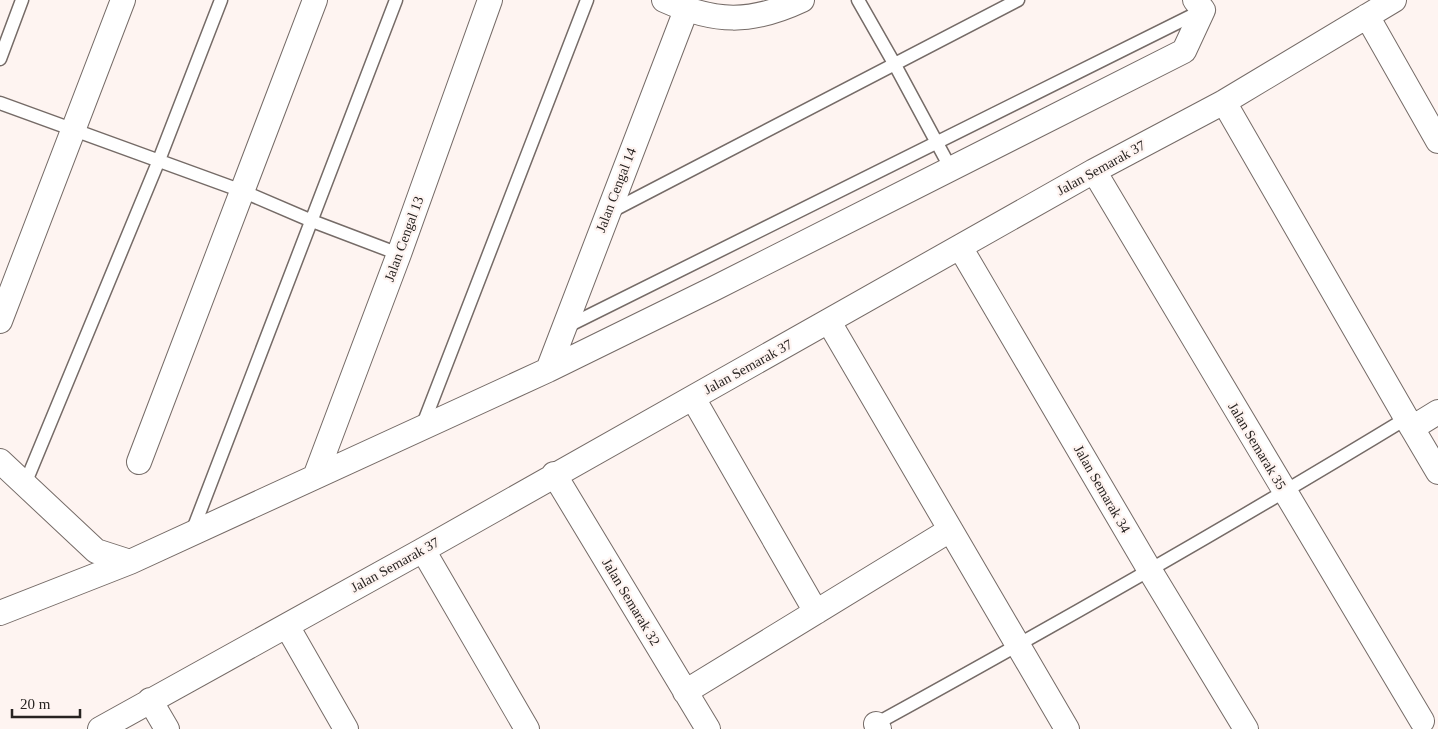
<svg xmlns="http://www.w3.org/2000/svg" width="1438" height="729" font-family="Georgia,serif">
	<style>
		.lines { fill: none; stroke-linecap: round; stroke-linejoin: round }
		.service-casing { stroke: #756b67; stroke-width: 15 }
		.minor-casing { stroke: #756b67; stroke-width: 26 }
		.service { stroke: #fff; stroke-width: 12 }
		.minor { stroke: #fff; stroke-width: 24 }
		.labels { text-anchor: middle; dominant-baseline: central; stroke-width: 4.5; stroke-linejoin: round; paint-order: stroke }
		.street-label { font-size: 14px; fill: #272321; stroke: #fef4f1 }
	</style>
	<rect width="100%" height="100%" fill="#fef4f1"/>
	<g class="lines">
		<defs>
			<path id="service" d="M 858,0 L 895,65 L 951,169
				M 0,59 L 22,0
				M 0,103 L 242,191 L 312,221 L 399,254
				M 610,212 L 1018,0
				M 566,327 L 1199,12
				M 422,427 L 587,0
				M 25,484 L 159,160 L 221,0
				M 192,532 L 396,0
				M 872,726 C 1052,627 1231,525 1407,418"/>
			<path id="minor" d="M 664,0 C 715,23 751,24 802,0
				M 1367,16 L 1438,141
				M 1224,102 L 1412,428
				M 1094,171 L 1422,721
				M 960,247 L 1149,569 L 1246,729
				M 0,321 L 123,0
				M 829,322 L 1067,729
				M 548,370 L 686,10
				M 693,398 L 816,612
				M 1438,412 L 1412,428 L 1438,472
				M 0,461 L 96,551 L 130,562 L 548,370 L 715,288 L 1184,51 L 1203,10 L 1195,0
				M 139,462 L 315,0
				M 554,474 L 708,729
				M 315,477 L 399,254 L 490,0
				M 423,550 L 527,729
				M 0,613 L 130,562
				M 287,626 L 346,729
				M 685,692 L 950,530
				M 150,700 L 167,729
				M 876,724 L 879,729
				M 100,729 L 423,550 L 1094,171 L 1224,102 L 1394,0"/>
		</defs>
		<use href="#service" class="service-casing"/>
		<use href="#minor" class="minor-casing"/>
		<use href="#service" class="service"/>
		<use href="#minor" class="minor"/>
	</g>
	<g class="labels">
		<g class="street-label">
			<text transform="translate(1101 168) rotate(-29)">Jalan Semarak 37</text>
			<text transform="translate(616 190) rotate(-69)">Jalan Cengal 14</text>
			<text transform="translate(404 239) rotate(-70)">Jalan Cengal 13</text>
			<text transform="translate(748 367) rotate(-29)">Jalan Semarak 37</text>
			<text transform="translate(1257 446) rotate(59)">Jalan Semarak 35</text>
			<text transform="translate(1102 489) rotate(60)">Jalan Semarak 34</text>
			<text transform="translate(395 565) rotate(-29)">Jalan Semarak 37</text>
			<text transform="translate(631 602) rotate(59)">Jalan Semarak 32</text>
		</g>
	</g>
	<path d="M12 709v8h68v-8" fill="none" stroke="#272321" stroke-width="2.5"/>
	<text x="20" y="709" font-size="15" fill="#272321" stroke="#fef4f1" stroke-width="4" paint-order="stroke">20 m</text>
</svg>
